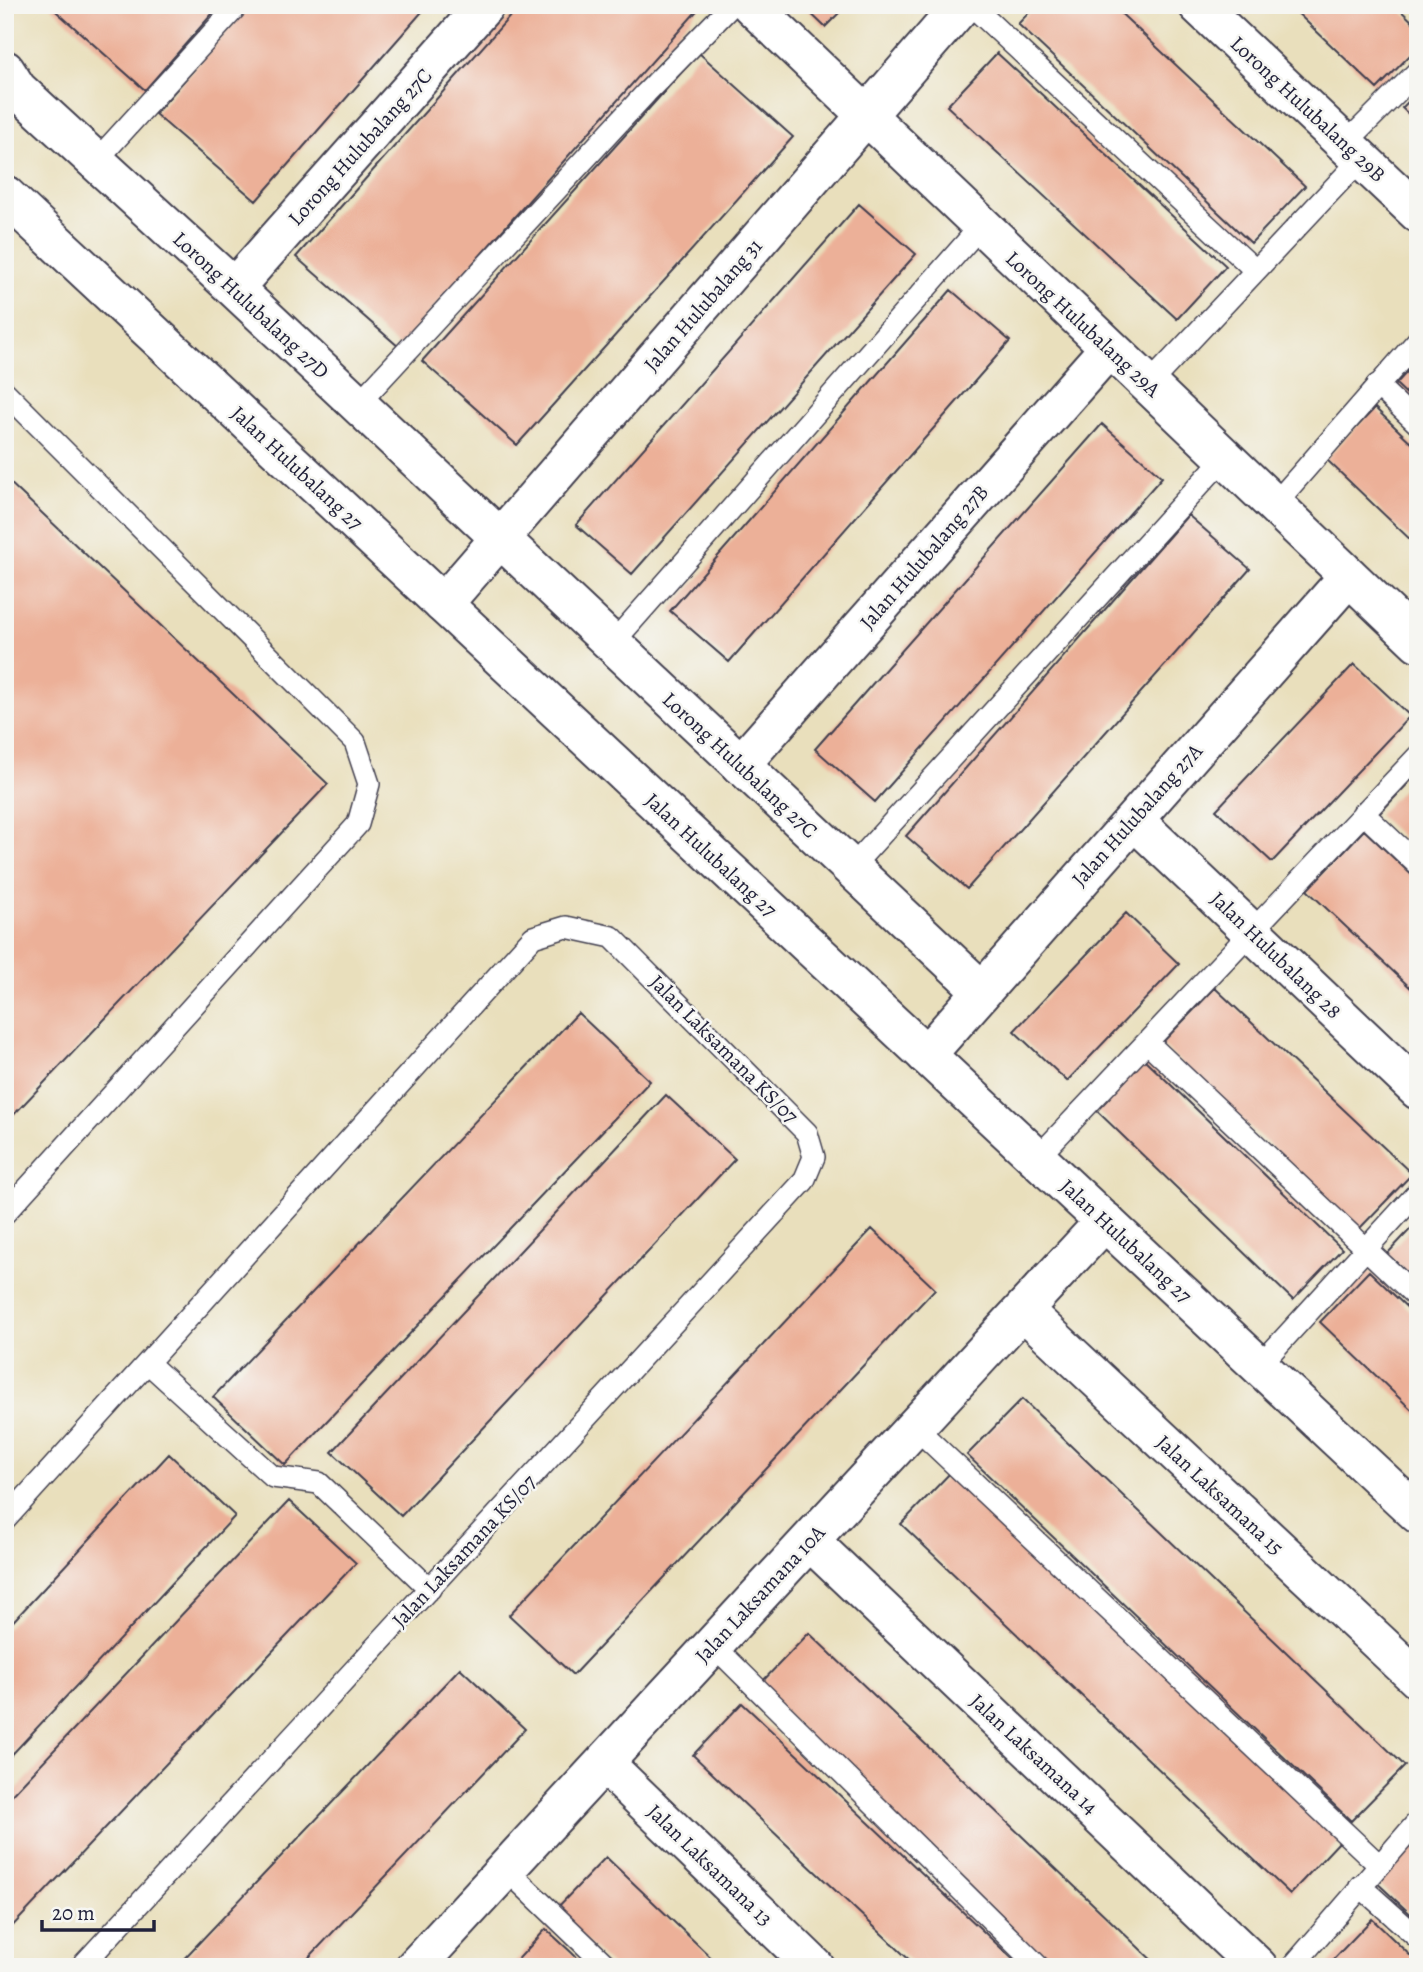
<svg xmlns="http://www.w3.org/2000/svg" width="1423" height="1972" font-family="Alegreya,serif">
	<style>
		.building { fill: #ecb098 }
		.lines { fill: none; stroke-linecap: round; stroke-linejoin: round }
		.lane-casing { stroke: #403e4e; stroke-width: 24 }
		.street-casing { stroke: #403e4e; stroke-width: 42 }
		.secondary-casing { stroke: #403e4e; stroke-width: 42 }
		.lane { stroke: #fff; stroke-width: 21 }
		.street { stroke: #fff; stroke-width: 38 }
		.secondary { stroke: #fff; stroke-width: 38 }
		.labels { text-anchor: middle; dominant-baseline: central; stroke-width: 5; stroke-linejoin: round; paint-order: stroke }
		.street-label { font-size: 21px; fill: #22223b; stroke: #f6f6f2 }
	</style>
	<rect width="100%" height="100%" fill="#f6f6f2"/>
	<filter id="ink" filterUnits="userSpaceOnUse"><feTurbulence type="fractalNoise" baseFrequency=".0143" numOctaves="2"/><feDisplacementMap in="SourceGraphic" scale="14" xChannelSelector="R" yChannelSelector="G"/><feConvolveMatrix kernelMatrix="1 2 1 2 8 2 1 2 1" color-interpolation-filters="sRGB"/></filter>
	<filter id="wash" filterUnits="userSpaceOnUse"><feTurbulence type="fractalNoise" baseFrequency=".00686" numOctaves="4" result="noise"/><feDisplacementMap in="SourceGraphic" scale="28" xChannelSelector="R" yChannelSelector="G"/><feGaussianBlur stdDeviation="1.57" result="paint"/><feColorMatrix in="noise" values="0 0 0 0 0 0 0 0 0 0 0 0 0 0 0 0 0 1.4 0 .05"/><feComposite in="paint" operator="in"/></filter>
	<g filter="url(#wash)">
		<rect width="100%" height="100%" fill="#e9dfbc"/>
		<g id="blocks">
			<path class="building" d="M 49,5 L 220,5 L 145,90 Z
				M 250,5 L 428,5 L 256,201 L 155,114 Z
				M 520,5 L 702,5 L 399,347 L 296,257 Z
				M 802,5 L 847,5 L 825,27 Z
				M 1036,5 L 1112,5 L 1305,186 L 1251,243 L 1018,24 Z
				M 1289,5 L 1395,5 L 1418,27 L 1418,47 L 1377,89 Z
				M 699,53 L 793,137 L 517,445 L 422,361 Z
				M 997,53 L 1226,266 L 1177,319 L 947,106 Z
				M 1418,92 L 1418,123 L 1402,108 Z
				M 859,204 L 916,254 L 632,574 L 576,525 Z
				M 951,290 L 1010,341 L 729,662 L 670,611 Z
				M 1418,360 L 1418,405 L 1396,384 Z
				M 1375,408 L 1418,449 L 1418,547 L 1326,459 Z
				M 1102,424 L 1162,477 L 875,802 L 815,749 Z
				M 5,478 L 328,784 L 5,1124 Z
				M 1188,515 L 1250,569 L 967,889 L 906,836 Z
				M 1354,664 L 1410,716 L 1272,862 L 1216,810 Z
				M 1418,773 L 1418,852 L 1378,815 Z
				M 1364,830 L 1418,881 L 1418,995 L 1307,890 Z
				M 1126,913 L 1179,964 L 1067,1081 L 1014,1031 Z
				M 1215,988 L 1412,1174 L 1359,1229 L 1161,1044 Z
				M 578,1013 L 650,1081 L 285,1465 L 213,1397 Z
				M 1144,1059 L 1342,1249 L 1293,1300 L 1096,1110 Z
				M 666,1095 L 735,1159 L 401,1516 L 332,1452 Z
				M 1418,1221 L 1418,1283 L 1387,1254 Z
				M 872,1229 L 935,1289 L 573,1675 L 509,1615 Z
				M 1369,1271 L 1418,1318 L 1418,1416 L 1320,1322 Z
				M 1022,1399 L 1405,1766 L 1351,1821 L 967,1455 Z
				M 169,1454 L 235,1516 L 5,1762 L 5,1630 Z
				M 953,1470 L 1341,1840 L 1290,1894 L 901,1524 Z
				M 289,1501 L 356,1563 L 5,1934 L 5,1802 Z
				M 809,1633 L 1159,1967 L 1050,1967 L 757,1687 Z
				M 460,1668 L 525,1729 L 495,1761 L 300,1967 L 176,1967 Z
				M 742,1703 L 810,1767 L 1021,1967 L 917,1967 L 805,1862 L 693,1755 Z
				M 1418,1832 L 1418,1921 L 1373,1879 Z
				M 606,1857 L 650,1899 L 721,1967 L 613,1967 L 554,1911 Z
				M 1372,1919 L 1418,1963 L 1418,1967 L 1326,1967 Z
				M 546,1929 L 572,1953 L 586,1967 L 511,1967 Z"/>
		</g>
	</g>
	<g filter="url(#ink)">
		<use href="#blocks" fill-opacity="0" stroke="#403e4e" stroke-width="2"/>
		<g class="lines">
			<defs>
				<path id="lane" d="M 971,5 L 1255,270
					M 1345,144 L 1418,71
					M 96,161 L 238,5
					M 1148,385 L 1361,159
					M 1377,385 L 1418,424
					M 5,392 L 355,742 L 369,784 L 358,824 L 5,1213
					M 357,405 L 646,93 L 732,5
					M 1274,505 L 1418,340
					M 611,645 L 980,227
					M 1363,813 L 1418,865
					M 850,869 L 1224,458
					M 1147,1042 L 1418,1298
					M 1037,1158 L 1418,756
					M 148,1363 L 273,1477 L 319,1483 L 430,1589
					M 1259,1366 L 1418,1192
					M 915,1427 L 1378,1864
					M 5,1520 L 533,937 L 566,927 L 612,937 L 807,1133 L 814,1157 L 804,1181 L 81,1967
					M 713,1645 L 1039,1967
					M 506,1869 L 608,1967
					M 1360,1886 L 1418,1938
					M 1292,1967 L 1418,1821"/>
				<path id="street" d="M 751,5 L 1418,642
					M 1198,5 L 1418,213
					M 5,70 L 17,89 L 234,288 L 981,990
					M 234,288 L 485,5
					M 443,604 L 962,5
					M 740,765 L 1109,348
					M 1134,820 L 1418,1090
					M 926,1055 L 1349,576
					M 1023,1310 L 1418,1679
					M 810,1541 L 1258,1967
					M 604,1763 L 815,1967
					M 415,1967 L 1105,1221"/>
				<path id="secondary" d="M 5,195 L 1418,1514"/>
			</defs>
			<use href="#lane" class="lane-casing"/>
			<use href="#street" class="street-casing"/>
			<use href="#secondary" class="secondary-casing"/>
			<use href="#lane" class="lane"/>
			<use href="#street" class="street"/>
			<use href="#secondary" class="secondary"/>
		</g>
	</g>
	<g class="labels">
		<g class="street-label">
			<text transform="translate(1308 109) rotate(43)">Lorong Hulubalang 29B</text>
			<text transform="translate(360 147) rotate(-48)">Lorong Hulubalang 27C</text>
			<text transform="translate(251 305) rotate(43)">Lorong Hulubalang 27D</text>
			<text transform="translate(703 305) rotate(-49)">Jalan Hulubalang 31</text>
			<text transform="translate(1083 324) rotate(43)">Lorong Hulubalang 29A</text>
			<text transform="translate(297 468) rotate(43)">Jalan Hulubalang 27</text>
			<text transform="translate(924 557) rotate(-49)">Jalan Hulubalang 27B</text>
			<text transform="translate(740 765) rotate(43)">Lorong Hulubalang 27C</text>
			<text transform="translate(1137 815) rotate(-48)">Jalan Hulubalang 27A</text>
			<text transform="translate(711 855) rotate(43)">Jalan Hulubalang 27</text>
			<text transform="translate(1276 955) rotate(44)">Jalan Hulubalang 28</text>
			<text transform="translate(724 1049) rotate(45)">Jalan Laksamana KS/07</text>
			<text transform="translate(1126 1241) rotate(43)">Jalan Hulubalang 27</text>
			<text transform="translate(1220 1495) rotate(43)">Jalan Laksamana 15</text>
			<text transform="translate(464 1551) rotate(-47)">Jalan Laksamana KS/07</text>
			<text transform="translate(760 1594) rotate(-47)">Jalan Laksamana 10A</text>
			<text transform="translate(1034 1754) rotate(43)">Jalan Laksamana 14</text>
			<text transform="translate(710 1865) rotate(44)">Jalan Laksamana 13</text>
		</g>
	</g>
	<rect width="1423" height="1972" fill="none" stroke="#f6f6f2" stroke-width="28"/>
	<path d="M42 1920v10h112v-10" fill="none" stroke="#22223b" stroke-width="3.5"/>
	<text x="52" y="1920" font-size="21" fill="#22223b" stroke="#f6f6f2" stroke-width="5" paint-order="stroke">20 m</text>
</svg>
